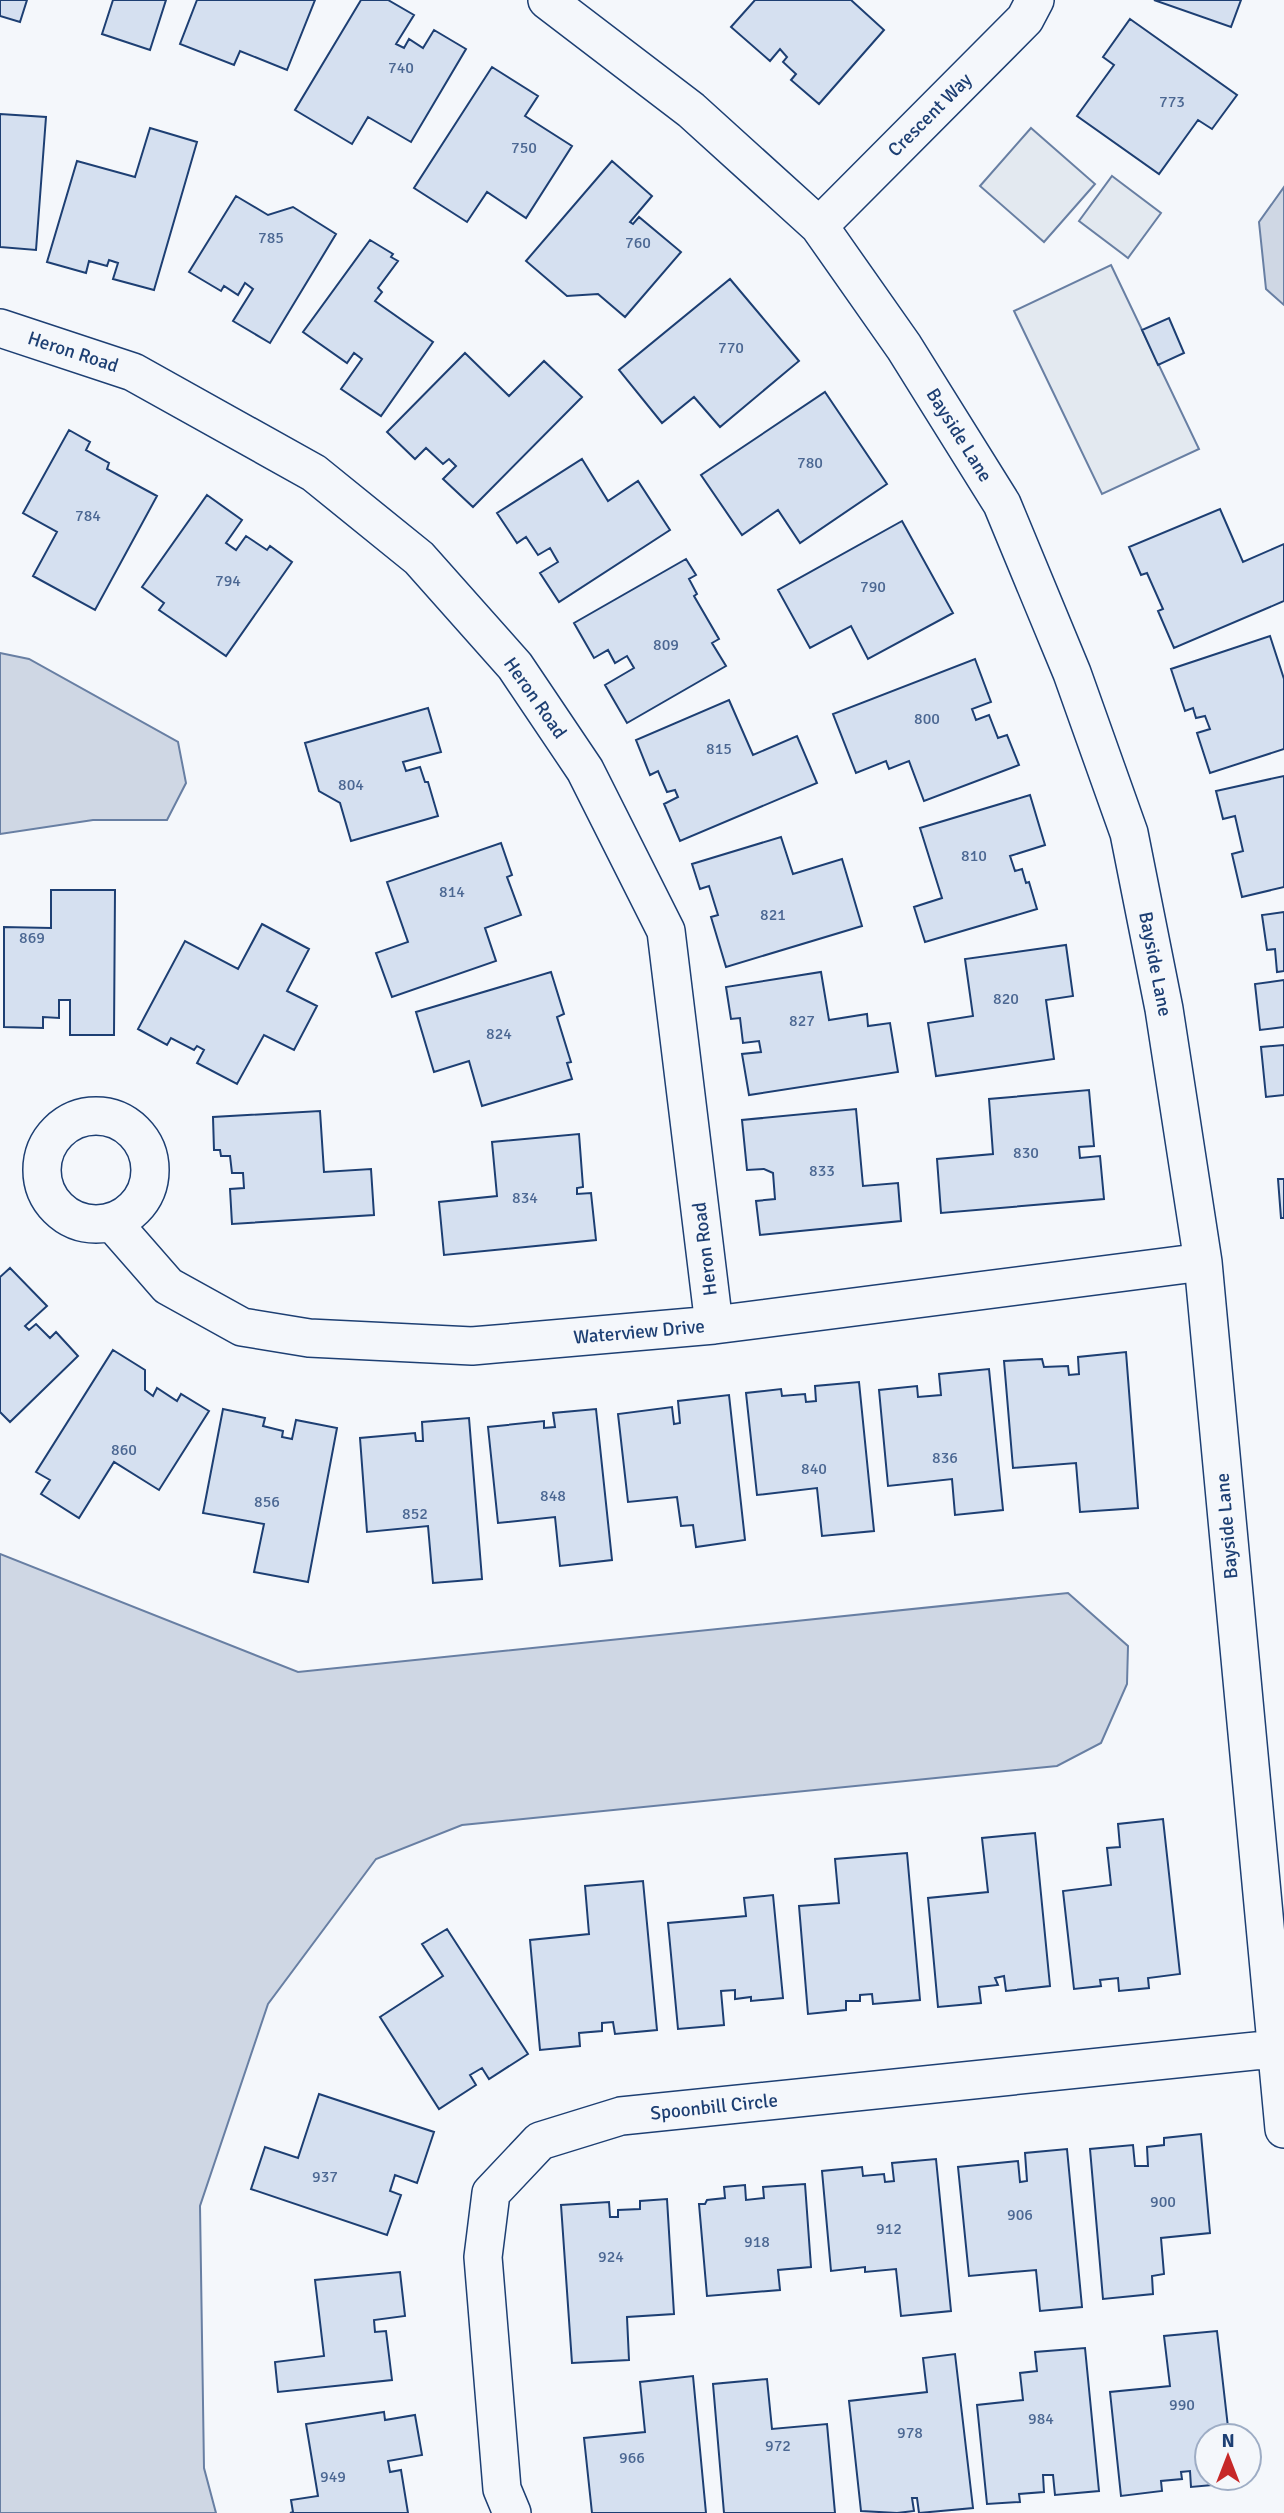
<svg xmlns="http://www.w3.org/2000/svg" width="1284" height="2513" font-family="Signika,sans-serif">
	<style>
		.green { fill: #e3e9f0; stroke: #687fa3; stroke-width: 2 }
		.water { fill: #cfd7e4; stroke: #687fa3; stroke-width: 2 }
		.building { fill: #d5e0f0; stroke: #1d3f73; stroke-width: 2 }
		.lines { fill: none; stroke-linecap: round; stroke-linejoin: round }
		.minor-casing { stroke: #1d3f73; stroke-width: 40 }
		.minor { stroke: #f4f7fb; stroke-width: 37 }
		.labels { text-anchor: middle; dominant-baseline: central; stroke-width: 5; stroke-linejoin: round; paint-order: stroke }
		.number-label { font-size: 16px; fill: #4b6792 }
		.street-label { font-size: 19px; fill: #1d3f73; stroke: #f4f7fb }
	</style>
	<rect width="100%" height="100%" fill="#f4f7fb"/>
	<path class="green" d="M 1031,128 L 1095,184 L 1044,242 L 980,186 Z
		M 1112,176 L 1161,213 L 1128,258 L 1079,221 Z
		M 1111,265 L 1199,449 L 1102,494 L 1014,311 Z"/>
	<path class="water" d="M 1284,187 L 1284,305 L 1266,289 L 1259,222 Z
		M 0,653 L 29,659 L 178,742 L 186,783 L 167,820 L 93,820 L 0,834 Z
		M 0,1554 L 298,1672 L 1068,1593 L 1128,1646 L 1127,1684 L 1101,1743 L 1057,1766 L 462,1825 L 376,1859 L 268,2004 L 200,2206 L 204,2468 L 216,2513 L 0,2513 Z"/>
	<path class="building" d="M 0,0 L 27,0 L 20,22 L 0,16 Z
		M 113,0 L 166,0 L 150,50 L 102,34 Z
		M 197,0 L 315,0 L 287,70 L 240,51 L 234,65 L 180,44 Z
		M 361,0 L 388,0 L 414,15 L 396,44 L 404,48 L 409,39 L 423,48 L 434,30 L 466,49 L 411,142 L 368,117 L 352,144 L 295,110 Z
		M 755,0 L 851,0 L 884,30 L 819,104 L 791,80 L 796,74 L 783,62 L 787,57 L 780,49 L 770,61 L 731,27 Z
		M 1154,0 L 1241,0 L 1231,27 Z
		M 1130,19 L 1237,95 L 1212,129 L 1198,120 L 1159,174 L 1077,116 L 1114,65 L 1103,57 Z
		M 492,67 L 538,96 L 525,116 L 572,146 L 526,218 L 487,192 L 467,222 L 414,188 Z
		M 0,114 L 46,117 L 36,250 L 0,247 Z
		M 150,128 L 197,142 L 154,290 L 113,279 L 118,263 L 109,260 L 107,266 L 89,261 L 86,273 L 47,262 L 77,161 L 135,177 Z
		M 612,161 L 652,196 L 630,222 L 633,224 L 639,217 L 681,252 L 625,317 L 598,294 L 567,296 L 526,261 Z
		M 236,196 L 268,215 L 293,207 L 336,234 L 270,343 L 233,321 L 253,289 L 245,283 L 238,295 L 224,286 L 221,291 L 189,272 Z
		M 370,240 L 393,254 L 391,257 L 398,261 L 378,288 L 382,292 L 375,301 L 433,342 L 381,416 L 341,389 L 362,359 L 354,353 L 347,363 L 303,332 Z
		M 730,279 L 799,361 L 720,427 L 694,397 L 662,423 L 619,370 Z
		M 1169,318 L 1184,353 L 1158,365 L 1142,330 Z
		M 465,353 L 509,396 L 544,361 L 582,397 L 473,507 L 443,479 L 456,466 L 449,459 L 443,464 L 426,448 L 415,459 L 387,432 Z
		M 825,392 L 887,484 L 800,543 L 778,510 L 742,535 L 701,475 Z
		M 69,430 L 90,442 L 86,450 L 109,463 L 107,469 L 157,496 L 95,610 L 33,576 L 57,532 L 23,513 Z
		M 582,459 L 608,501 L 638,481 L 670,530 L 559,602 L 540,573 L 558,562 L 550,548 L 538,555 L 526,537 L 517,543 L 497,513 Z
		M 207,495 L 242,520 L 226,543 L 236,550 L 246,536 L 267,550 L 270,546 L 292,562 L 226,656 L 159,610 L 164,603 L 142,587 Z
		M 1220,509 L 1243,562 L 1284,544 L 1284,601 L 1174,648 L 1158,611 L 1163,609 L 1147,573 L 1141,575 L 1129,547 Z
		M 902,521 L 953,613 L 868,659 L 851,626 L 810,648 L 778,590 Z
		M 686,559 L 696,575 L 689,579 L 697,594 L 694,596 L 719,639 L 712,643 L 726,666 L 627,723 L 605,685 L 634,668 L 627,656 L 615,663 L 608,650 L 594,658 L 574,623 Z
		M 1270,636 L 1284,679 L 1284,749 L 1210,773 L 1197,733 L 1210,729 L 1205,716 L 1196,718 L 1193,708 L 1185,711 L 1171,669 Z
		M 975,659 L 991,702 L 972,709 L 976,720 L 989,715 L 998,738 L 1007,735 L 1019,765 L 924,801 L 909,761 L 889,769 L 886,761 L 856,773 L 833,714 Z
		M 729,700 L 753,755 L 797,736 L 817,783 L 680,841 L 664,804 L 678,797 L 675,790 L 667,792 L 658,771 L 650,775 L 636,740 Z
		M 428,708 L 441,752 L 403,762 L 406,771 L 420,767 L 425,782 L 428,782 L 438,816 L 351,841 L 340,803 L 319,791 L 305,743 Z
		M 1284,776 L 1284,887 L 1242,897 L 1232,854 L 1243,851 L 1235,816 L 1223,819 L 1216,791 Z
		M 1030,795 L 1045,845 L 1010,856 L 1015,871 L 1022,869 L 1026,883 L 1029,882 L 1037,909 L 925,942 L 914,907 L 942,898 L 920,828 Z
		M 781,837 L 793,874 L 842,859 L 862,926 L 726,967 L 711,917 L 718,915 L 709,886 L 700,889 L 692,864 Z
		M 501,843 L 512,875 L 507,877 L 521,915 L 485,928 L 496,961 L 392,997 L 376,953 L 408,942 L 387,882 Z
		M 51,890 L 115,890 L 114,1035 L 70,1035 L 70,1000 L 59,1000 L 59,1018 L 43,1017 L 43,1028 L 4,1027 L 4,927 L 51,928 Z
		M 1284,912 L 1284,971 L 1277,972 L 1275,949 L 1267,950 L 1262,915 Z
		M 262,924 L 309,949 L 287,991 L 317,1006 L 294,1050 L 264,1035 L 237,1084 L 197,1063 L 204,1050 L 197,1046 L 194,1050 L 171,1038 L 167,1045 L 138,1029 L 185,941 L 238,969 Z
		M 1066,945 L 1073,996 L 1046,1000 L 1054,1059 L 936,1076 L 928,1023 L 973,1016 L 965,959 Z
		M 551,972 L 564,1014 L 557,1017 L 571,1062 L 567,1063 L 572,1079 L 482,1106 L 469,1061 L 434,1072 L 416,1012 Z
		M 821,972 L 829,1020 L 867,1014 L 868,1026 L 890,1023 L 898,1072 L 749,1095 L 742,1054 L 761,1052 L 759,1041 L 743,1043 L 740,1018 L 731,1019 L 726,987 Z
		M 1284,980 L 1284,1027 L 1260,1030 L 1255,984 Z
		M 1284,1045 L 1284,1095 L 1266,1097 L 1261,1047 Z
		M 1089,1090 L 1094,1146 L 1079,1147 L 1080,1158 L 1100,1156 L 1104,1199 L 941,1213 L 937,1159 L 993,1154 L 989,1099 Z
		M 856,1109 L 863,1186 L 898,1183 L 901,1221 L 760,1235 L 756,1201 L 775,1199 L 773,1173 L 764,1169 L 747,1170 L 742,1120 Z
		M 320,1111 L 324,1172 L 371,1169 L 374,1215 L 232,1224 L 230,1189 L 244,1188 L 243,1173 L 232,1173 L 230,1156 L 221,1156 L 220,1150 L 214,1150 L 213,1117 Z
		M 579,1134 L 583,1187 L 577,1188 L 577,1194 L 591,1193 L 596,1240 L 444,1255 L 439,1202 L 497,1196 L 492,1142 Z
		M 1278,1179 L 1284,1179 L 1284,1218 L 1281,1218 Z
		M 10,1268 L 47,1306 L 25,1326 L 29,1330 L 36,1324 L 50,1338 L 56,1332 L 78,1356 L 10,1422 L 0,1412 L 0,1277 Z
		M 113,1350 L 145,1370 L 145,1390 L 153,1396 L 157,1388 L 177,1401 L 181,1394 L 209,1411 L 159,1490 L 114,1462 L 79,1518 L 41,1494 L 50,1480 L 36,1472 Z
		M 1126,1352 L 1138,1508 L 1080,1512 L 1076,1463 L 1013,1468 L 1004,1361 L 1042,1359 L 1044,1367 L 1068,1366 L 1069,1375 L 1079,1374 L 1078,1357 Z
		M 989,1369 L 1003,1510 L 955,1515 L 952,1479 L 888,1486 L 879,1390 L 917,1386 L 918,1397 L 941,1395 L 939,1374 Z
		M 859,1382 L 874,1531 L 822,1536 L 817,1488 L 757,1495 L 746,1393 L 781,1389 L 782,1396 L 805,1394 L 806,1402 L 816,1401 L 815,1386 Z
		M 729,1395 L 745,1540 L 696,1547 L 693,1525 L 681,1526 L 677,1497 L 628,1502 L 618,1414 L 672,1407 L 674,1424 L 680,1423 L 678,1401 Z
		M 223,1409 L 265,1418 L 263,1426 L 283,1431 L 282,1437 L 292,1439 L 296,1420 L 337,1428 L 308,1582 L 254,1572 L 264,1524 L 203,1513 Z
		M 596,1409 L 612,1560 L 560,1566 L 555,1517 L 498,1523 L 488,1427 L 544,1421 L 544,1428 L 555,1427 L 553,1413 Z
		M 469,1418 L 482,1579 L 433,1583 L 428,1526 L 367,1532 L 360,1438 L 415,1433 L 416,1441 L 423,1441 L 422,1422 Z
		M 1163,1819 L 1180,1974 L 1148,1978 L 1149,1988 L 1119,1991 L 1118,1978 L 1100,1980 L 1101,1986 L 1074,1989 L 1063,1891 L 1111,1885 L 1107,1848 L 1120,1847 L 1118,1824 Z
		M 1035,1833 L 1050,1986 L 1006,1991 L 1004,1976 L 995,1978 L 998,1985 L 979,1987 L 981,2003 L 938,2007 L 928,1898 L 988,1892 L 982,1838 Z
		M 907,1853 L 920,2000 L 873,2004 L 872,1994 L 860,1995 L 860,2001 L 846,2001 L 846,2010 L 808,2014 L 799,1906 L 839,1903 L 835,1859 Z
		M 643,1881 L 657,2030 L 615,2034 L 613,2022 L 602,2023 L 602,2031 L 579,2033 L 580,2046 L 540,2050 L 530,1940 L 589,1934 L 585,1886 Z
		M 773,1895 L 783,1998 L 751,2001 L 751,1997 L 735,1999 L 735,1990 L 721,1991 L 724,2025 L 678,2029 L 668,1923 L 746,1916 L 744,1898 Z
		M 447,1929 L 528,2054 L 489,2079 L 482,2068 L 470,2075 L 476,2085 L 439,2109 L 380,2017 L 443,1976 L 422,1944 Z
		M 319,2094 L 434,2132 L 417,2183 L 395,2175 L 390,2191 L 401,2195 L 387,2235 L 251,2189 L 265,2147 L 298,2158 Z
		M 1201,2134 L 1210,2233 L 1161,2238 L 1164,2274 L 1152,2276 L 1153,2294 L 1103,2299 L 1090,2149 L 1133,2145 L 1135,2166 L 1148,2166 L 1147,2147 L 1164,2145 L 1164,2138 Z
		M 1067,2149 L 1082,2307 L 1040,2311 L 1036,2270 L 969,2276 L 958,2167 L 1018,2161 L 1020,2182 L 1027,2181 L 1025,2153 Z
		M 936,2159 L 951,2311 L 901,2316 L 896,2269 L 865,2272 L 865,2267 L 831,2271 L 822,2171 L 862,2167 L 863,2176 L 884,2174 L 885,2182 L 894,2181 L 892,2163 Z
		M 805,2184 L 811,2267 L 778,2270 L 780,2290 L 707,2296 L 699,2204 L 705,2204 L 707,2200 L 725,2198 L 724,2187 L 745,2185 L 746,2200 L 764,2198 L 763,2187 Z
		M 667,2199 L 674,2314 L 627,2317 L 629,2360 L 572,2363 L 561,2205 L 609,2202 L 610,2217 L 618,2217 L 618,2210 L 640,2209 L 640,2201 Z
		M 400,2272 L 405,2316 L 374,2320 L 375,2332 L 386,2331 L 392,2380 L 278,2392 L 275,2362 L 324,2356 L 315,2280 Z
		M 1217,2331 L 1229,2436 L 1207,2436 L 1207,2478 L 1233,2478 L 1234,2483 L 1191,2487 L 1190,2471 L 1181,2472 L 1182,2479 L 1161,2481 L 1162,2491 L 1121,2496 L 1110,2392 L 1170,2386 L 1164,2336 Z
		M 1085,2348 L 1099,2491 L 1055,2495 L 1053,2475 L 1043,2475 L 1044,2492 L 1019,2494 L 1020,2502 L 987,2504 L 977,2405 L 1023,2400 L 1020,2373 L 1037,2371 L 1035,2352 Z
		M 955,2354 L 973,2508 L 919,2513 L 917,2498 L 912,2498 L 914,2511 L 897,2513 L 861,2511 L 849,2401 L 927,2392 L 923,2358 Z
		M 693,2376 L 706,2513 L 592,2513 L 584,2438 L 645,2432 L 640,2382 Z
		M 767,2379 L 772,2429 L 827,2424 L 835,2513 L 724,2513 L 713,2384 Z
		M 384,2412 L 385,2420 L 415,2415 L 422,2455 L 388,2461 L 390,2472 L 401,2470 L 408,2513 L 290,2513 L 293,2512 L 291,2500 L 318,2496 L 306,2424 Z"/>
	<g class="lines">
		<defs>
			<path id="minor" d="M 547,0 L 691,110 L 819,226 L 904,347 L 1002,504 L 1072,673 L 1129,833 L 1164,1009 L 1203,1262 L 1284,2129
				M 819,226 L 1025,19 L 1035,0
				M 0,328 L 133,372 L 314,473 L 419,558 L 515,666 L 585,770 L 666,931 L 714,1325
				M42 1170a54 54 0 1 1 108 0a54 54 0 1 1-108 0Z
				M 112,1222 L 168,1286 L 242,1327 L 309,1338 L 472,1346 L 714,1325 L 1203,1262
				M 512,2513 L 502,2489 L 483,2257 L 491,2193 L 540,2141 L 621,2116 L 1284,2048"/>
		</defs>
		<use href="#minor" class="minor-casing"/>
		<use href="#minor" class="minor"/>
	</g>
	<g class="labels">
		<g class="number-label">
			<text x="401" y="68">740</text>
			<text x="1172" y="102">773</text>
			<text x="524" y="148">750</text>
			<text x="271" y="238">785</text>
			<text x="638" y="243">760</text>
			<text x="731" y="348">770</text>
			<text x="810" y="463">780</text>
			<text x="88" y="516">784</text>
			<text x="228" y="581">794</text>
			<text x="873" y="587">790</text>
			<text x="666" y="645">809</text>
			<text x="927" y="719">800</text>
			<text x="719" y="749">815</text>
			<text x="351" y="785">804</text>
			<text x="974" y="856">810</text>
			<text x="452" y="892">814</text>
			<text x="773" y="915">821</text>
			<text x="32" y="938">869</text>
			<text x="1006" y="999">820</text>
			<text x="802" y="1021">827</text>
			<text x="499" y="1034">824</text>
			<text x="1026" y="1153">830</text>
			<text x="822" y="1171">833</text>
			<text x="525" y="1198">834</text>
			<text x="124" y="1450">860</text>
			<text x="945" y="1458">836</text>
			<text x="814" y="1469">840</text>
			<text x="553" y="1496">848</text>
			<text x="267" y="1502">856</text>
			<text x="415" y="1514">852</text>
			<text x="325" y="2177">937</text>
			<text x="1163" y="2202">900</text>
			<text x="1020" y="2215">906</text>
			<text x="889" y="2229">912</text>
			<text x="757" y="2242">918</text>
			<text x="611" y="2257">924</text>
			<text x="1182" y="2405">990</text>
			<text x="1041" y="2419">984</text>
			<text x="910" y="2433">978</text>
			<text x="778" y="2446">972</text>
			<text x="632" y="2458">966</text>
			<text x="333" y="2477">949</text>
		</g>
		<g class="street-label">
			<text transform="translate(930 115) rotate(-45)">Crescent Way</text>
			<text transform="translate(73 352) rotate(18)">Heron Road</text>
			<text transform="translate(959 435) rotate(58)">Bayside Lane</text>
			<text transform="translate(535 698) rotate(55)">Heron Road</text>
			<text transform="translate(1155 964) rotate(79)">Bayside Lane</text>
			<text transform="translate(705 1249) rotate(-97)">Heron Road</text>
			<text transform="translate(639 1332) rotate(-5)">Waterview Drive</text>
			<text transform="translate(1227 1526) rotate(-95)">Bayside Lane</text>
			<text transform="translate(714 2107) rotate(-6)">Spoonbill Circle</text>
		</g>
	</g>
	<g transform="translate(1228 2457)"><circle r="33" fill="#f4f7fb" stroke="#9eadc5" stroke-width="2"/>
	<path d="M0-5L12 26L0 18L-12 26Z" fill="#c62828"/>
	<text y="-10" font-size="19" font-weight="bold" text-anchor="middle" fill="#1d3f73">N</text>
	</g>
</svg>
